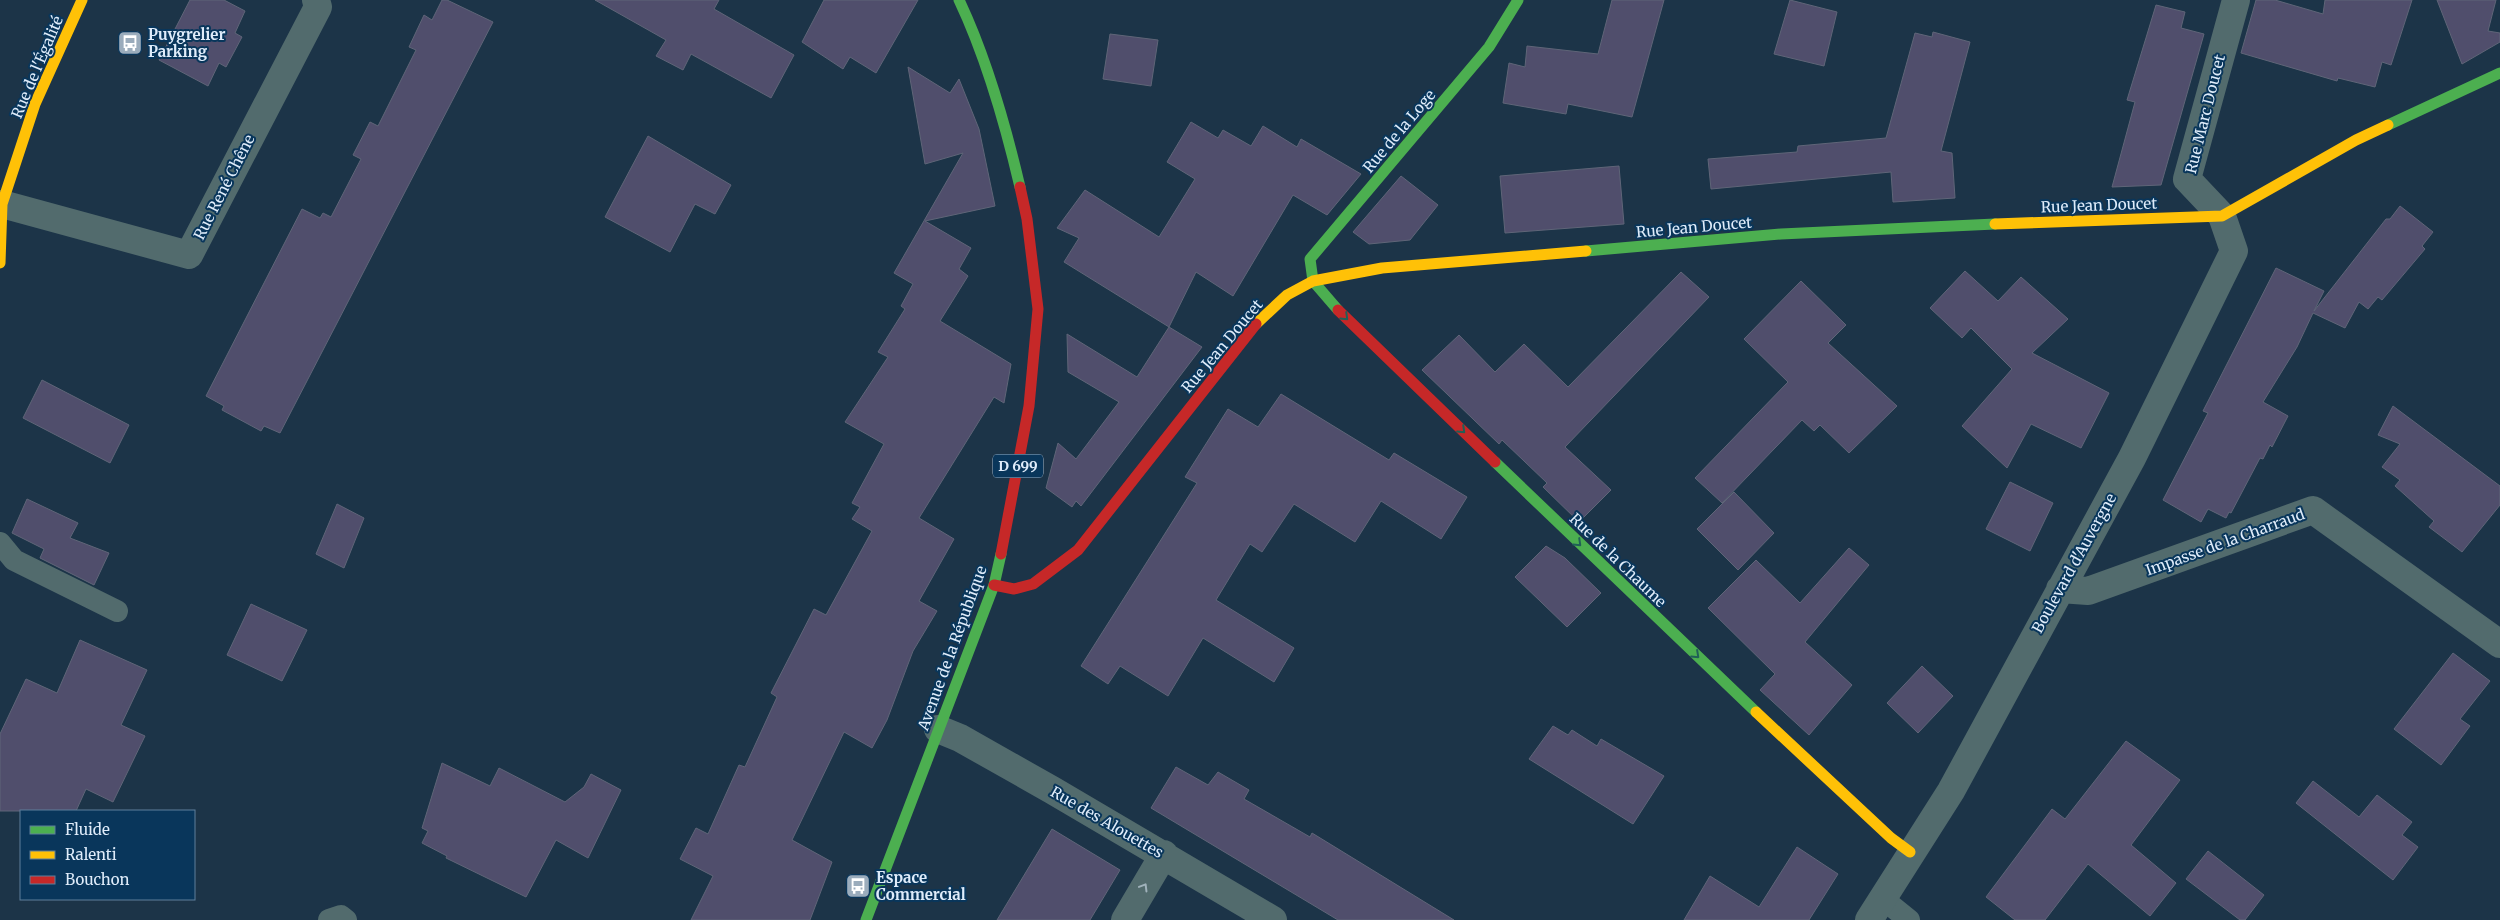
<svg xmlns="http://www.w3.org/2000/svg" width="2500" height="920" font-family="Merriweather,serif">
	<style>
		.building { fill: #504e6c; stroke: #5f6578 }
		.lines { fill: none; stroke-linecap: round; stroke-linejoin: round }
		.lane { stroke: #526b6d; stroke-width: 22 }
		.street { stroke: #526b6d; stroke-width: 28 }
		.fast { stroke: #4caf50; stroke-width: 11 }
		.slow { stroke: #ffc107; stroke-width: 11 }
		.jam { stroke: #c62828; stroke-width: 11 }
		.oneway { stroke: #206057 }
		.oneway2 { stroke: #a0b2bb }
		.labels { text-anchor: middle; dominant-baseline: central; stroke-width: 4; stroke-linejoin: round; paint-order: stroke }
		.shield { fill: #09365b; stroke: #9fb5ca; stroke-width: 1 }
		.shield-label { font-size: 14px; font-weight: bold; fill: #dfecfa }
		.poi-label { font-size: 15px; font-weight: bold; fill: #dfecfa; stroke: #09365b; text-anchor: start }
		.street-label { font-size: 15px; fill: #dfecfa; stroke: #09365b }
	</style>
	<rect width="100%" height="100%" fill="#1c3448"/>
	<path class="building" d="M 190,0 L 224,0 L 245,11 L 235,33 L 242,37 L 226,67 L 219,63 L 208,86 L 159,60 Z
		M 442,0 L 447,0 L 493,22 L 280,433 L 264,426 L 261,431 L 222,410 L 224,406 L 206,396 L 302,209 L 320,218 L 323,213 L 331,217 L 361,159 L 353,155 L 370,122 L 378,126 L 416,50 L 409,47 L 424,15 L 432,20 Z
		M 595,0 L 719,0 L 714,9 L 794,55 L 771,98 L 691,54 L 683,70 L 656,56 L 666,40 Z
		M 824,0 L 918,0 L 876,73 L 850,57 L 843,69 L 802,42 Z
		M 1612,0 L 1664,0 L 1632,117 L 1568,104 L 1566,114 L 1503,103 L 1509,63 L 1525,67 L 1527,46 L 1598,54 Z
		M 1790,0 L 1837,12 L 1824,66 L 1774,54 Z
		M 2256,0 L 2275,0 L 2323,14 L 2325,0 L 2412,0 L 2391,65 L 2382,62 L 2375,87 L 2338,78 L 2337,81 L 2241,53 Z
		M 2437,0 L 2496,0 L 2488,31 L 2500,33 L 2500,42 L 2462,64 Z
		M 2156,5 L 2185,12 L 2181,28 L 2204,34 L 2161,185 L 2112,187 L 2135,102 L 2127,100 Z
		M 1933,32 L 1970,42 L 1941,151 L 1952,153 L 1955,198 L 1893,202 L 1891,172 L 1711,189 L 1708,159 L 1797,152 L 1798,146 L 1886,138 L 1915,33 L 1932,37 Z
		M 1110,34 L 1158,40 L 1151,86 L 1103,79 Z
		M 908,67 L 950,93 L 959,79 L 979,129 L 995,206 L 925,221 L 971,248 L 959,269 L 968,276 L 940,321 L 1011,364 L 1004,403 L 994,397 L 919,518 L 954,539 L 919,601 L 937,611 L 913,651 L 887,720 L 872,748 L 844,732 L 792,840 L 832,862 L 810,920 L 691,920 L 713,876 L 680,859 L 696,828 L 708,834 L 739,765 L 745,767 L 777,697 L 771,693 L 814,609 L 826,615 L 872,531 L 852,519 L 860,507 L 852,503 L 884,444 L 845,422 L 888,357 L 878,352 L 905,309 L 901,306 L 913,284 L 894,273 L 963,153 L 925,164 Z
		M 1191,122 L 1218,138 L 1223,130 L 1251,146 L 1263,126 L 1297,147 L 1301,139 L 1361,174 L 1327,215 L 1293,195 L 1233,296 L 1196,272 L 1169,327 L 1064,262 L 1079,238 L 1057,228 L 1085,190 L 1159,237 L 1195,179 L 1167,162 Z
		M 648,136 L 731,185 L 715,214 L 695,204 L 670,252 L 605,217 Z
		M 1619,166 L 1624,224 L 1505,233 L 1500,176 Z
		M 1401,176 L 1438,205 L 1410,240 L 1369,244 L 1353,232 Z
		M 2400,206 L 2433,232 L 2422,246 L 2425,249 L 2382,300 L 2378,297 L 2368,309 L 2359,302 L 2345,328 L 2313,313 L 2297,347 L 2263,402 L 2288,416 L 2272,447 L 2270,445 L 2263,459 L 2260,458 L 2231,513 L 2229,512 L 2226,518 L 2208,509 L 2201,522 L 2163,500 L 2208,413 L 2203,411 L 2276,268 L 2324,291 L 2314,311 L 2386,219 L 2390,219 Z
		M 1965,271 L 1998,301 L 2021,277 L 2068,319 L 2032,353 L 2109,393 L 2081,448 L 2031,424 L 2007,468 L 1962,426 L 2012,369 L 1971,328 L 1962,338 L 1930,308 Z
		M 1681,272 L 1709,297 L 1565,447 L 1611,490 L 1579,522 L 1543,487 L 1547,483 L 1502,440 L 1499,444 L 1422,370 L 1459,335 L 1495,372 L 1524,344 L 1568,387 Z
		M 1801,281 L 1846,325 L 1828,343 L 1897,406 L 1849,453 L 1820,425 L 1814,431 L 1802,420 L 1722,503 L 1695,478 L 1788,382 L 1744,339 Z
		M 1169,327 L 1202,347 L 1081,506 L 1076,501 L 1072,507 L 1046,488 L 1058,443 L 1076,459 L 1119,402 L 1068,372 L 1067,334 L 1137,377 Z
		M 42,380 L 129,425 L 110,463 L 23,418 Z
		M 1281,394 L 1389,460 L 1394,453 L 1467,497 L 1441,539 L 1381,501 L 1355,542 L 1294,504 L 1262,552 L 1250,544 L 1216,600 L 1294,648 L 1274,682 L 1203,638 L 1168,696 L 1120,666 L 1108,684 L 1081,666 L 1197,483 L 1185,477 L 1228,409 L 1258,427 Z
		M 2393,406 L 2500,486 L 2500,505 L 2462,552 L 2429,527 L 2434,521 L 2395,486 L 2400,480 L 2382,467 L 2400,444 L 2378,435 Z
		M 2010,482 L 2053,503 L 2030,551 L 1986,529 Z
		M 1734,492 L 1774,533 L 1738,570 L 1697,529 Z
		M 27,499 L 78,523 L 70,538 L 109,553 L 94,585 L 40,558 L 44,549 L 12,533 Z
		M 337,504 L 364,518 L 344,568 L 316,554 Z
		M 1546,546 L 1565,558 L 1601,593 L 1567,627 L 1515,577 Z
		M 1849,548 L 1869,565 L 1805,642 L 1852,685 L 1809,735 L 1760,690 L 1775,674 L 1708,608 L 1756,560 L 1800,603 Z
		M 251,604 L 307,630 L 282,681 L 227,655 Z
		M 80,640 L 147,670 L 121,725 L 145,736 L 113,802 L 86,789 L 76,811 L 0,811 L 0,734 L 26,679 L 57,693 Z
		M 2453,653 L 2490,681 L 2460,719 L 2470,726 L 2441,765 L 2394,729 Z
		M 1922,666 L 1953,696 L 1918,733 L 1887,703 Z
		M 1553,726 L 1568,735 L 1572,730 L 1597,746 L 1601,739 L 1664,776 L 1633,824 L 1529,759 Z
		M 2126,741 L 2180,780 L 2131,845 L 2176,883 L 2150,916 L 2088,864 L 2045,920 L 2015,920 L 1986,897 L 2052,809 L 2065,819 Z
		M 442,763 L 490,786 L 499,768 L 565,802 L 584,787 L 591,774 L 621,790 L 588,858 L 556,840 L 526,897 L 446,858 L 447,856 L 422,843 L 428,831 L 422,828 Z
		M 1176,767 L 1208,785 L 1218,772 L 1249,790 L 1244,799 L 1310,837 L 1312,833 L 1454,920 L 1338,920 L 1151,808 Z
		M 2313,781 L 2359,817 L 2377,795 L 2412,822 L 2402,835 L 2418,847 L 2393,880 L 2296,803 Z
		M 1052,829 L 1120,870 L 1090,920 L 997,920 Z
		M 1797,847 L 1838,874 L 1809,920 L 1684,920 L 1710,876 L 1759,907 Z
		M 2208,851 L 2264,895 L 2245,920 L 2240,920 L 2186,879 Z"/>
	<g class="lines">
		<path class="lane" d="M 0,543 L 14,560 L 117,611
			M 1883,899 L 1909,920
			M 329,920 L 341,916 L 346,920"/>
		<path class="street" d="M 2,204 L 189,255 L 318,7 L 316,0
			M 2060,589 L 2088,591 L 2313,510 L 2500,644
			M 938,729 L 960,738 L 1052,790 L 1273,920
			M 1125,920 L 1164,854
			M 1869,920 L 1951,791 L 2132,458 L 2234,251 L 2222,216 L 2187,179 L 2236,0"/>
		<path class="fast" d="M 959,0 C 987,59 1005,123 1020,187
			M 2388,125 L 2500,73
			M 1586,251 L 1781,234 L 1995,224
			M 1338,310 L 1313,281 L 1310,259 L 1489,47 L 1518,0
			M 1495,462 L 1756,712
			M 866,920 L 994,585 L 1001,554"/>
		<path class="slow" d="M 1995,224 L 2222,216 L 2356,140 L 2388,125
			M 0,263 L 2,204 L 35,104 L 82,0
			M 1256,324 L 1287,295 L 1313,281 L 1382,268 L 1586,251
			M 1756,712 L 1891,838 L 1910,852"/>
		<path class="jam" d="M 1338,310 L 1495,462
			M 1001,554 L 1029,406 L 1038,309 L 1027,219 L 1020,187
			M 994,585 L 1014,589 L 1033,584 L 1078,550 L 1256,324"/>
	</g>
	<defs><path id="oneway-chevron" d="M-2-3.5L2.5 0L-2 3.5" fill="none" stroke-width="1.6" stroke-linecap="round" stroke-linejoin="round" transform="scale(1.25)"/></defs>
	<g class="oneway">
		<use href="#oneway-chevron" transform="translate(1345 317) rotate(44)"/>
		<use href="#oneway-chevron" transform="translate(1462 430) rotate(44)"/>
		<use href="#oneway-chevron" transform="translate(1578 543) rotate(44)"/>
		<use href="#oneway-chevron" transform="translate(1696 655) rotate(43)"/>
	</g>
	<use class="oneway2" href="#oneway-chevron" transform="translate(1144 887) rotate(-59)"/>
	<defs>
		<symbol id="bus-square" viewBox="-11 -11 22 22"><rect x="-9" y="-9" width="18" height="18" rx="4" fill="#9bacbc" stroke="#09365b"/><path d="M-5-6H5V4H4V6H2V4H-2V6H-4V4H-5ZM-3.5-4V0h7V-4ZM-3.5 1.2v1.5H-2V1.2ZM2 1.2v1.5H3.5V1.2Z" fill="#fff"/></symbol>
	</defs>
	<g fill-rule="evenodd">
		<use href="#bus-square" x="116" y="29" width="28" height="28"/>
		<use href="#bus-square" x="844" y="872" width="28" height="28"/>
	</g>
	<g class="labels">
		<rect class="shield" x="993" y="454.5" width="50" height="23" rx="4"/>
		<g class="shield-label">
			<text x="1018" y="466">D 699</text>
		</g>
		<g class="poi-label">
			<text x="148" y="34">Puygrelier<tspan x="148" dy="17">Parking</tspan></text>
			<text x="876" y="877">Espace<tspan x="876" dy="17">Commercial</tspan></text>
		</g>
		<g class="street-label">
			<text transform="translate(37 67) rotate(-67)">Rue de l'Égalité</text>
			<text transform="translate(2205 114) rotate(-76)">Rue Marc Doucet</text>
			<text transform="translate(1399 131) rotate(-50)">Rue de la Loge</text>
			<text transform="translate(224 187) rotate(-63)">Rue René Chêne</text>
			<text transform="translate(2099 205) rotate(-2)">Rue Jean Doucet</text>
			<text transform="translate(1694 227) rotate(-5)">Rue Jean Doucet</text>
			<text transform="translate(1222 346) rotate(-50)">Rue Jean Doucet</text>
			<text transform="translate(2225 542) rotate(-20)">Impasse de la Charraud</text>
			<text transform="translate(1618 560) rotate(44)">Rue de la Chaume</text>
			<text transform="translate(2074 563) rotate(-61)">Boulevard d'Auvergne</text>
			<text transform="translate(952 648) rotate(-70)">Avenue de la République</text>
			<text transform="translate(1107 822) rotate(30)">Rue des Alouettes</text>
		</g>
	</g>
	<rect x="20" y="810" width="175" height="90" fill="#09365b" stroke="#5f7f9b"/>
	<rect x="30" y="826" width="25" height="8" fill="#4caf50" stroke="#5f7f9b"/>
	<text x="65" y="835" font-size="15" fill="#dfecfa">Fluide</text>
	<rect x="30" y="851" width="25" height="8" fill="#ffc107" stroke="#5f7f9b"/>
	<text x="65" y="860" font-size="15" fill="#dfecfa">Ralenti</text>
	<rect x="30" y="876" width="25" height="8" fill="#c62828" stroke="#5f7f9b"/>
	<text x="65" y="885" font-size="15" fill="#dfecfa">Bouchon</text>
</svg>
